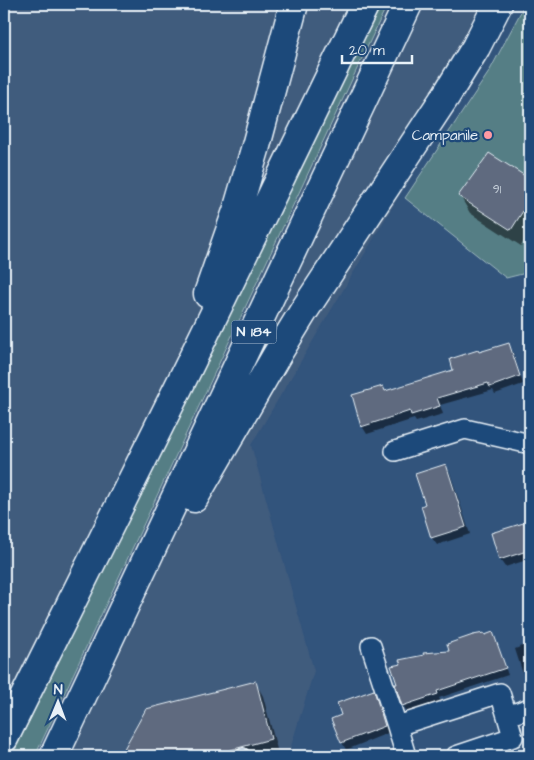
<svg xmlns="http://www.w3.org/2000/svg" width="534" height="760" font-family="'Architects Daughter',sans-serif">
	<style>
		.built { fill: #405b7d }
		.green { fill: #557e85; stroke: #9eb8be }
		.shadow { fill: #0007 }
		.building { fill: #5f6b7f; stroke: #e8f1f8 }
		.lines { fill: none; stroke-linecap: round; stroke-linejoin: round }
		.lane-casing { stroke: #e8f1f8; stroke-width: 14 }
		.street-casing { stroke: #e8f1f8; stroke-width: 22 }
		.primary-casing { stroke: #e8f1f8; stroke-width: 31 }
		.lane { stroke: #1f4a7a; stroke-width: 10 }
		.street { stroke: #1f4a7a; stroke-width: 19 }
		.primary { stroke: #1f4a7a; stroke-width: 28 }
		.poi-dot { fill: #ff9aa2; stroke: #1f4a7a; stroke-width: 2 }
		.labels { text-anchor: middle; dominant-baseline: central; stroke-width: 4.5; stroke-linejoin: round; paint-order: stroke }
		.number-label { font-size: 12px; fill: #c6d0da }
		.shield { fill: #1f4a7a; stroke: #acbfd2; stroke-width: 1 }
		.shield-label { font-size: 14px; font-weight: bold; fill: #e8f1f8 }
		.poi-label { font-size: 15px; fill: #e8f1f8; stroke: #1f4a7a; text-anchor: end }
	</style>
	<rect width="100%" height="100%" fill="#32547c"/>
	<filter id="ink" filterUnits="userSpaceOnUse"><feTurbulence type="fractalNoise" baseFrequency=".02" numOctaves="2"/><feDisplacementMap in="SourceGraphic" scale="10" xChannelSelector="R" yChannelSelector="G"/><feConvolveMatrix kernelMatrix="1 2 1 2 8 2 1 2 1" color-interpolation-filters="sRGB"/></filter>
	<g filter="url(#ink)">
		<path class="built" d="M 4,4 L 513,4 L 251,445 L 314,671 L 288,756 L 4,756 Z"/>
		<path class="green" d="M 525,4 L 530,4 L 530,272 L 506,278 L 405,198 L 489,72 Z
			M 381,5 L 386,7 L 35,756 L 12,756 Z"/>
		<path class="shadow" d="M 489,154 L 530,181 L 530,231 L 521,246 L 470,213 L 460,196 Z
			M 508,344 L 513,352 L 523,384 L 495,394 L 493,390 L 440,405 L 443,414 L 416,422 L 414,419 L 367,434 L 362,426 L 386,392 L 455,370 L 479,354 Z
			M 446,465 L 450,473 L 470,534 L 437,545 L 432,538 L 422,506 L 427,505 Z
			M 530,522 L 530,559 L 505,567 L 500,560 L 492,534 Z
			M 492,634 L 496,641 L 508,675 L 439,698 L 441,701 L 407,712 L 403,705 L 450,652 L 485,636 Z
			M 530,643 L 530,688 L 525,680 L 515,649 Z
			M 255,682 L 263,696 L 278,753 L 265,756 L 122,756 L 147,710 Z
			M 373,692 L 377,699 L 388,733 L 346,750 L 342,742 L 342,716 Z
			M 530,744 L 530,756 L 526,756 L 523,746 Z"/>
		<path class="building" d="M 489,153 L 530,179 L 530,200 L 511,230 L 458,196 Z
			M 509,343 L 520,376 L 490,387 L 488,383 L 437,398 L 440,406 L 411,415 L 410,411 L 361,427 L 352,395 L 383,386 L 385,391 L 453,370 L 450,359 L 478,350 L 479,352 Z
			M 446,464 L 466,527 L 431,538 L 421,506 L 425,504 L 415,474 Z
			M 530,521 L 530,550 L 499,560 L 491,533 Z
			M 493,632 L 506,668 L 437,691 L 438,694 L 402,706 L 395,684 L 397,684 L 391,666 L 401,664 L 399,660 L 424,655 L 423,653 L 449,651 L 447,644 L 473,635 L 484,633 L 485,635 Z
			M 256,681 L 271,739 L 223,752 L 224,756 L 120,756 L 146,709 Z
			M 374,690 L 385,726 L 341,743 L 331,719 L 341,715 L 337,703 Z"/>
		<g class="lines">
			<defs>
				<path id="lane" d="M 243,754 L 243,756"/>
				<path id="street" d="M 395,451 L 465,429 L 530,444
					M 371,646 L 397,726 L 500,693 L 507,716 L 530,708
					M 397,726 L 406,756
					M 456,756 L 513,737 L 507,716"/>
				<path id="primary" d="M 208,294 L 237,211 L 256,146 L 294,4
					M 194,498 L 278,353 L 305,309 L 447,94 L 476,47 L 498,4
					M 4,738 L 189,366 L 365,4
					M 54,756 L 408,4"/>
			</defs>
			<use href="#lane" class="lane-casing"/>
			<use href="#street" class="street-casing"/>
			<use href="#primary" class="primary-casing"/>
			<use href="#lane" class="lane"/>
			<use href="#street" class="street"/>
			<use href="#primary" class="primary"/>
		</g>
	</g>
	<circle class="poi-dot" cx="488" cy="135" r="5"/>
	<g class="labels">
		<g class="number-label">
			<text x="497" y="189">91</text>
		</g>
		<rect class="shield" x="231.5" y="320.5" width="45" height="23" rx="4"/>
		<g class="shield-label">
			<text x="254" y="332">N 184</text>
		</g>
		<g class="poi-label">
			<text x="478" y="135">Campanile</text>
		</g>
	</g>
	<rect width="534" height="760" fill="none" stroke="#1f4a7a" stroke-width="20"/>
	<rect x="10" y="10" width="514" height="740" fill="none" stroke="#e8f1f8" stroke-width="2" filter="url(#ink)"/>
	<g transform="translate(58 702) rotate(1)" stroke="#1f4a7a" stroke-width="4" paint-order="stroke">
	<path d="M0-4L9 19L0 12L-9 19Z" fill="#e8f1f8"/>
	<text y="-8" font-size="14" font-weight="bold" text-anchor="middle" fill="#e8f1f8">N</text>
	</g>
	<path d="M342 55v8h70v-8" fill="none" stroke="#e8f1f8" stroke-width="2.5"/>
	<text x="349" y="55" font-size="15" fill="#e8f1f8" stroke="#1f4a7a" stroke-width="4" paint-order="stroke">20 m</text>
</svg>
